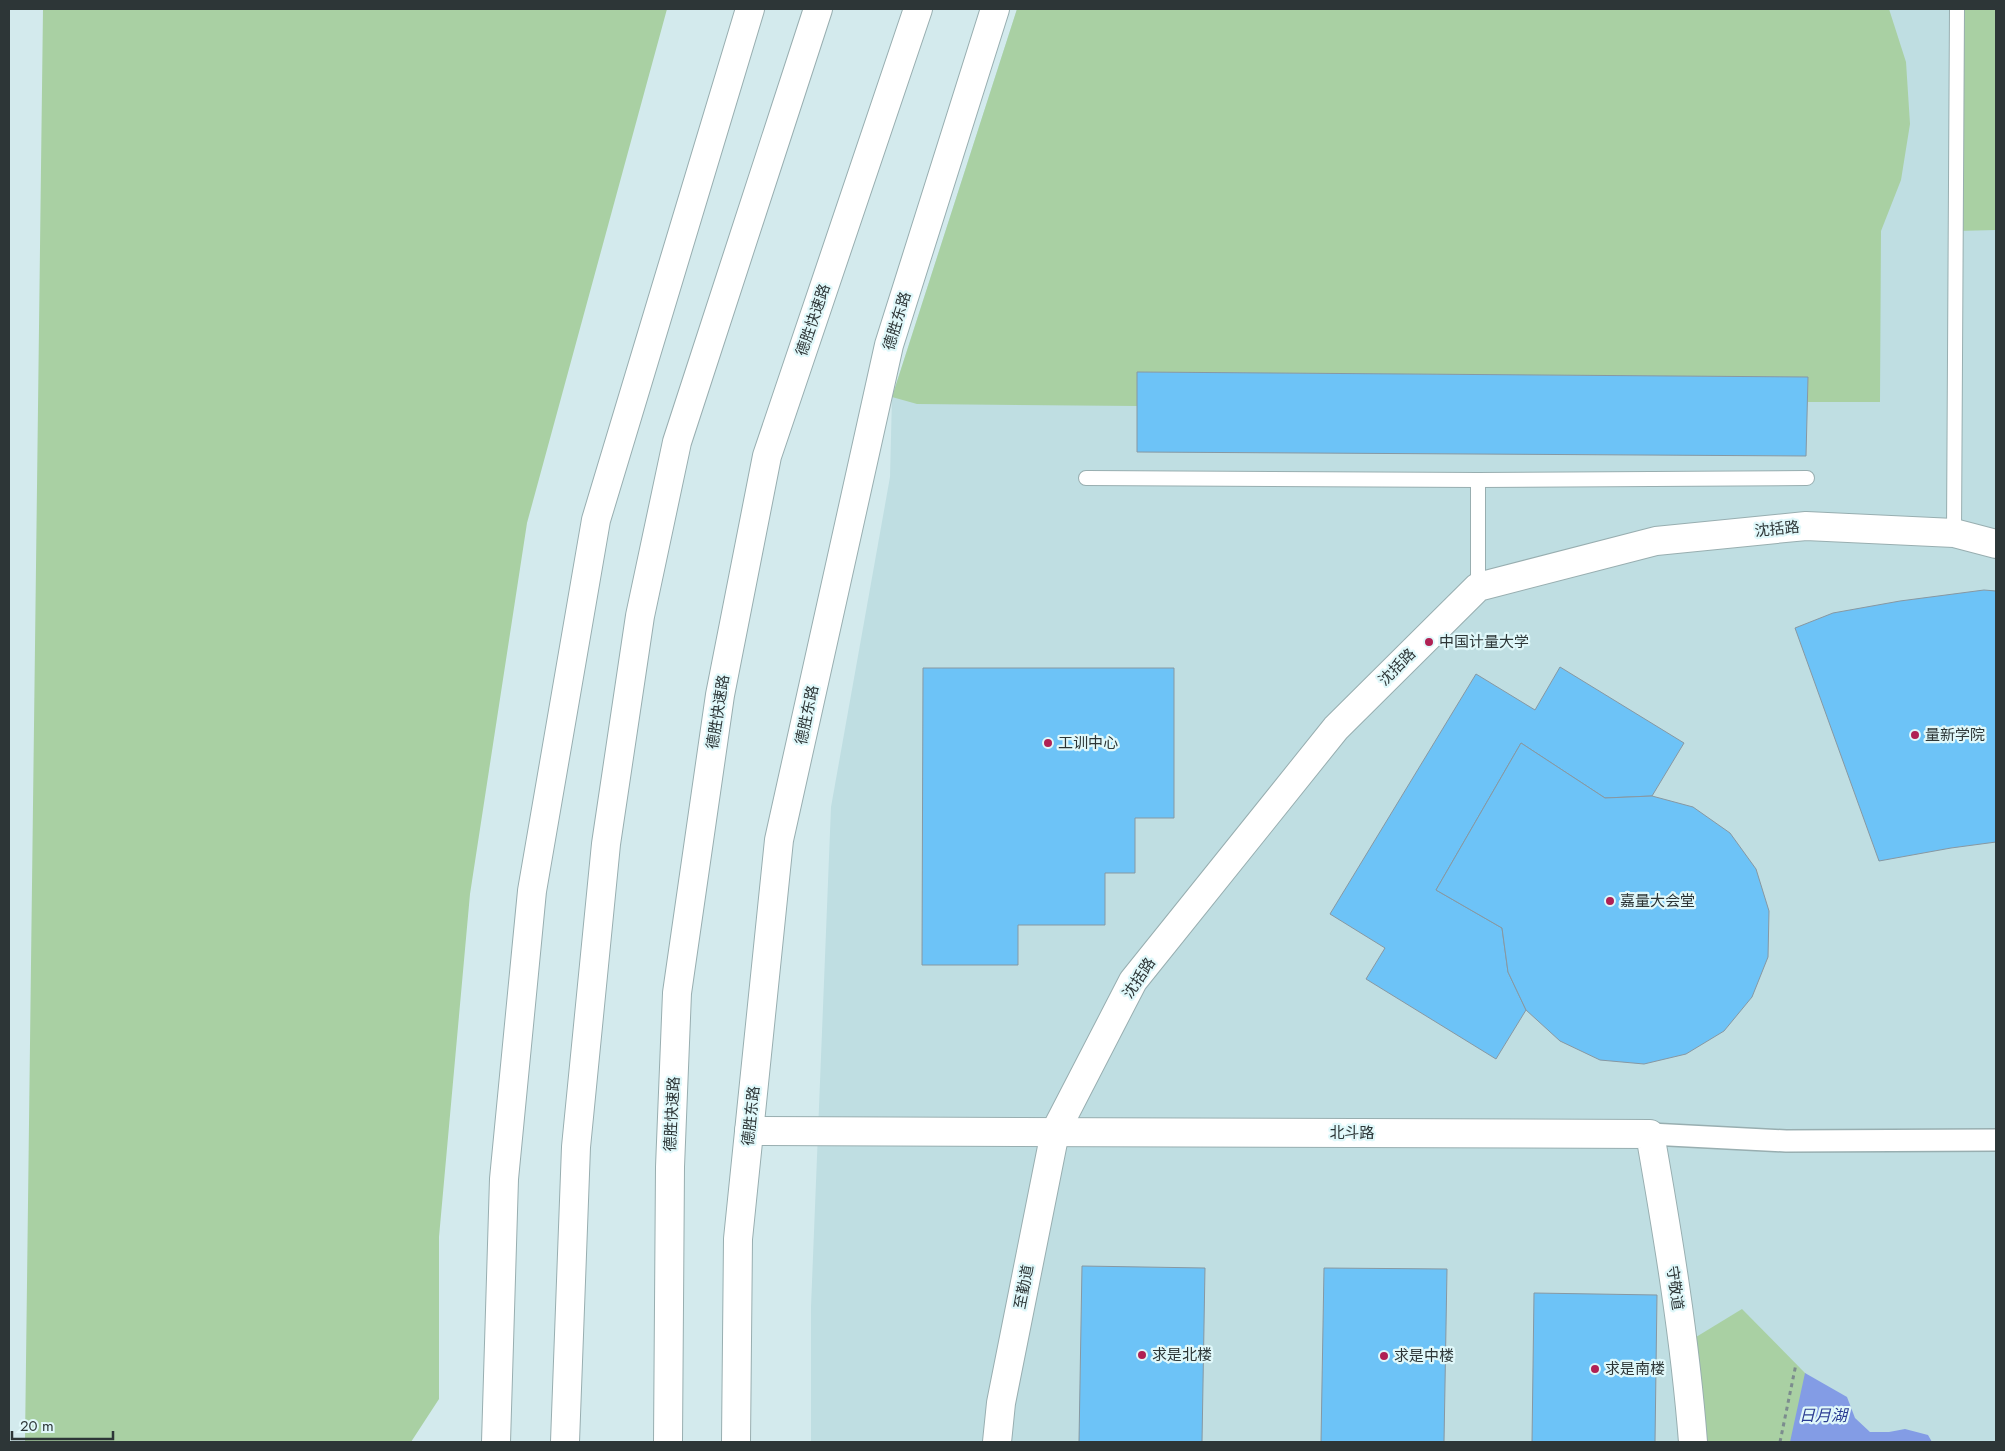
<svg xmlns="http://www.w3.org/2000/svg" width="2005" height="1451" font-family="Jost,'Noto Sans SC',sans-serif">
<style>
.built{fill:#bfdee2}
.green{fill:#a9d0a3}
.water{fill:#839ce5}
.building{fill:#6dc3f7;stroke:#8798a2}
.lines{fill:none;stroke-linecap:round;stroke-linejoin:round}
.service-casing{stroke:#98aeb0;stroke-width:16}
.pedestrian-casing{stroke:#98aeb0;stroke-width:24}
.minor-casing{stroke:#98aeb0;stroke-width:30}
.primary-casing{stroke:#98aeb0;stroke-width:30}
.trunk-casing{stroke:#98aeb0;stroke-width:30}
.path{stroke:#7c8c8e;stroke-width:3;stroke-dasharray:4 4;stroke-linecap:butt}
.service{stroke:#fff;stroke-width:14}
.pedestrian{stroke:#fff;stroke-width:21}
.minor{stroke:#fff;stroke-width:28}
.primary{stroke:#fff;stroke-width:28}
.trunk{stroke:#fff;stroke-width:28}
.poi-dot{fill:#b02154;stroke:#e0f8fa;stroke-width:2}
.labels{text-anchor:middle;dominant-baseline:central;stroke-width:4.5;stroke-linejoin:round;paint-order:stroke}
.street-label{font-size:15px;fill:#2d3637;stroke:#e0f8fa}
.poi-label{font-size:15px;fill:#2d3637;stroke:#e0f8fa;text-anchor:start}
.water-label{font-size:16px;font-style:italic;fill:#2a3c92;stroke:#e0f8fa}
</style>
<rect width="100%" height="100%" fill="#d3eaed"/>
<polygon class="built" points="1017,9 1996,9 1996,1442 811,1442 811,1307 831,807 890,477 892,397"/>
<g class="green">
<polygon points="43,9 667,9 527,523 470,894 439,1237 439,1399 411,1442 25,1442"/>
<polygon points="1017,9 1889,9 1906,62 1910,124 1901,180 1881,231 1880,402 1808,402 1808,377 1138,372 1137,406 917,404 892,397"/>
<polygon points="1957,9 1996,9 1996,230 1956,231"/>
<polygon points="1742,1309 1805,1373 1844,1442 1693,1442 1683,1345"/>
</g>
<polygon class="water" points="1805,1373 1847,1397 1855,1418 1870,1432 1889,1432 1905,1429 1928,1435 1932,1442 1790,1442"/>
<g class="building">
<polygon points="1137,372 1808,377 1806,456 1137,452"/>
<polygon points="1984,590 1996,591 1996,842 1951,848 1879,861 1795,628 1833,613 1900,601"/>
<polygon points="1560,667 1684,743 1652,796 1605,798 1521,743 1436,890 1502,928 1508,972 1526,1010 1496,1059 1366,979 1385,948 1330,914 1476,674 1535,710"/>
<polygon points="923,668 1174,668 1174,818 1135,818 1135,873 1105,873 1105,925 1018,925 1018,965 922,965"/>
<polygon points="1521,743 1605,798 1652,796 1693,807 1730,833 1756,869 1769,911 1768,957 1752,997 1724,1031 1686,1054 1644,1064 1600,1060 1560,1041 1526,1010 1508,972 1502,928 1436,890"/>
<polygon points="1082,1266 1205,1268 1202,1442 1079,1442"/>
<polygon points="1324,1268 1447,1269 1444,1442 1321,1442"/>
<polygon points="1534,1293 1657,1295 1655,1442 1532,1442"/>
</g>
<g class="lines">
<g class="service-casing">
<g id="service">
<polyline points="1086,478 1478,480 1807,478"/>
<polyline points="1478,480 1478,587"/>
<polyline points="1954,533 1957,9"/>
</g>
</g>
<g class="pedestrian-casing">
<polyline id="pedestrian" points="1650,1134 1786,1141 1996,1140"/>
</g>
<g class="minor-casing">
<g id="minor">
<path d="M 749,1131 L 1650,1134 C 1668,1236 1685,1339 1693,1442"/>
<polyline points="997,1442 1001,1403 1055,1132 1133,981 1336,728 1478,587 1656,541 1806,526 1954,533 1996,544"/>
</g>
</g>
<g class="primary-casing">
<g id="primary">
<polyline points="496,1442 504,1179 532,891 596,520 750,9"/>
<polyline points="736,1442 738,1239 779,840 889,345 995,9"/>
</g>
</g>
<g class="trunk-casing">
<g id="trunk">
<polyline points="565,1442 576,1147 606,844 640,616 677,442 818,9"/>
<polyline points="668,1442 670,1167 677,993 720,695 767,456 918,9"/>
</g>
</g>
<polyline class="path" points="1780,1442 1796,1364"/>
<use href="#service" class="service"/>
<use href="#pedestrian" class="pedestrian"/>
<use href="#minor" class="minor"/>
<use href="#primary" class="primary"/>
<use href="#trunk" class="trunk"/>
</g>
<g class="poi-dot">
<circle cx="1429" cy="642" r="5"/>
<circle cx="1915" cy="735" r="5"/>
<circle cx="1048" cy="743" r="5"/>
<circle cx="1610" cy="901" r="5"/>
<circle cx="1142" cy="1355" r="5"/>
<circle cx="1384" cy="1356" r="5"/>
<circle cx="1595" cy="1369" r="5"/>
</g>
<g class="labels">
<g class="street-label">
<text transform="translate(813 320) rotate(-71)">德胜快速路</text>
<text transform="translate(897 321) rotate(-73)">德胜东路</text>
<text transform="translate(1777 529) rotate(-6)">沈括路</text>
<text transform="translate(1397 667) rotate(-45)">沈括路</text>
<text transform="translate(718 712) rotate(-81)">德胜快速路</text>
<text transform="translate(807 715) rotate(-78)">德胜东路</text>
<text transform="translate(1139 978) rotate(-56)">沈括路</text>
<text transform="translate(672 1114) rotate(-87)">德胜快速路</text>
<text transform="translate(751 1116) rotate(-84)">德胜东路</text>
<text x="1352" y="1133">北斗路</text>
<text transform="translate(1024 1287) rotate(-79)">至勤道</text>
<text transform="translate(1675 1288) rotate(82)">守敬道</text>
</g>
<g class="poi-label">
<text x="1439" y="642">中国计量大学</text>
<text x="1925" y="735">量新学院</text>
<text x="1058" y="743">工训中心</text>
<text x="1620" y="901">嘉量大会堂</text>
<text x="1152" y="1355">求是北楼</text>
<text x="1394" y="1356">求是中楼</text>
<text x="1605" y="1369">求是南楼</text>
</g>
<g class="water-label">
<text x="1823" y="1415">日月湖</text>
</g>
</g>
<rect width="2005" height="1451" fill="none" stroke="#2d3637" stroke-width="20"/>
<path d="M12 1431v8h101v-8" fill="none" stroke="#2d3637" stroke-width="2.5"/>
<text x="20" y="1431" font-size="15" fill="#2d3637" stroke="#e0f8fa" stroke-width="4" paint-order="stroke">20 m</text>
</svg>
